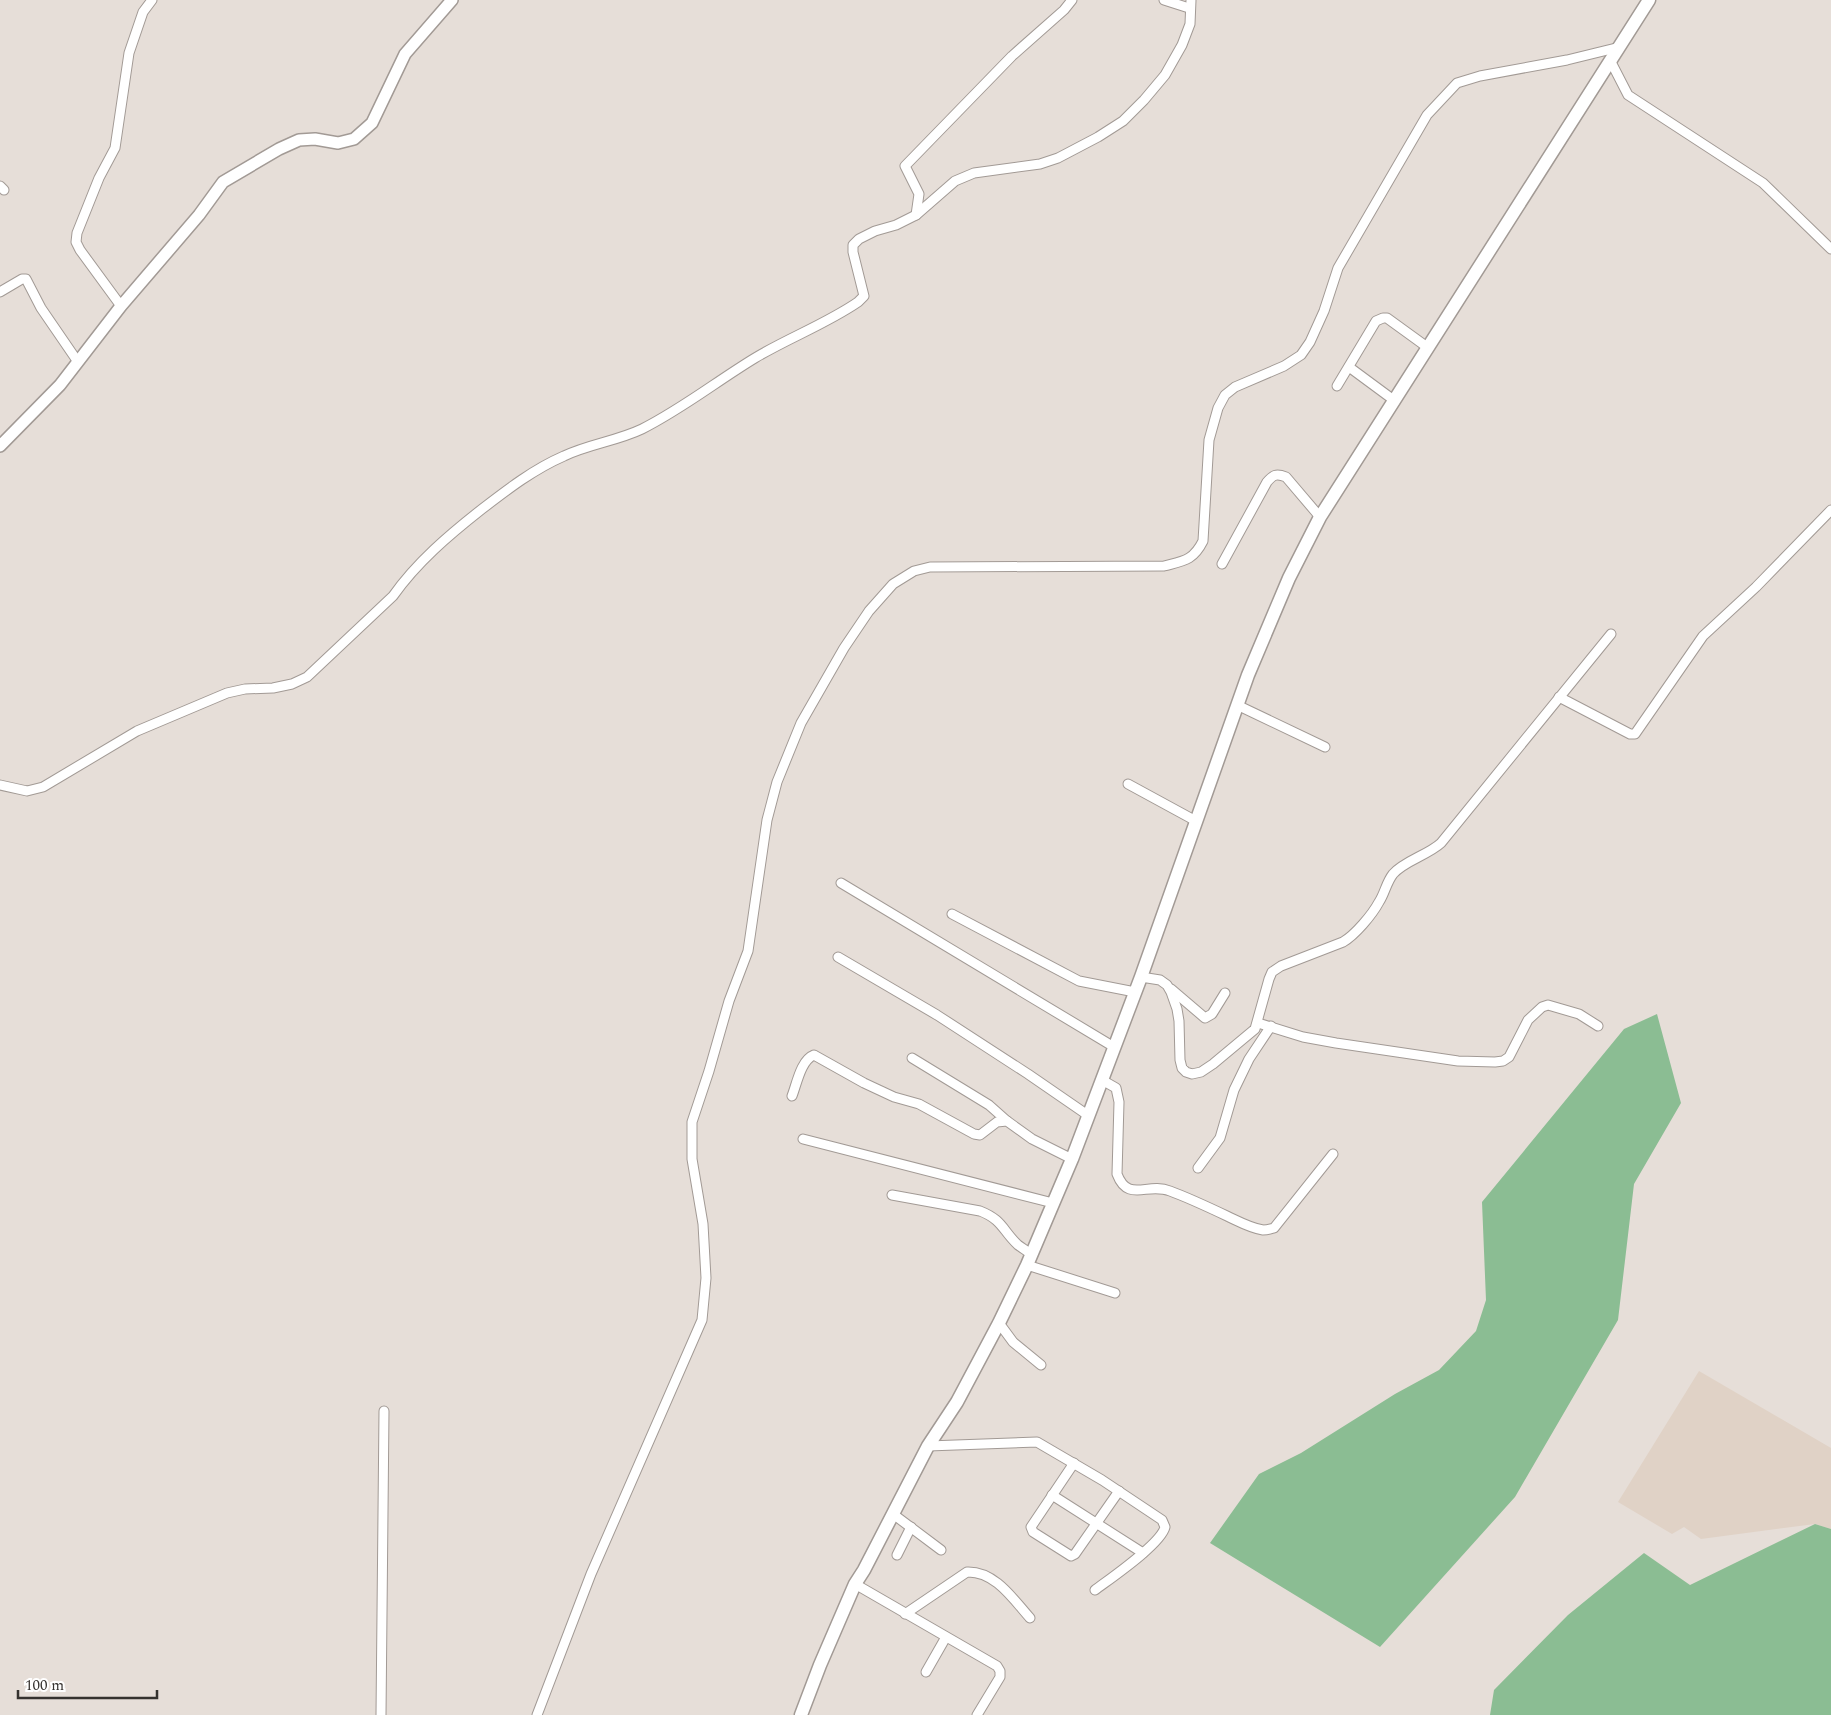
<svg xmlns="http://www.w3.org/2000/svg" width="1831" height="1715" font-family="Spectral,serif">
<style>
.built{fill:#e0d2c6}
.forest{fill:#8bbd93}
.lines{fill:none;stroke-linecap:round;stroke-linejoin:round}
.minor-casing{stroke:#a29a95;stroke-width:11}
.tertiary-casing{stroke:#a29a95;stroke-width:14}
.secondary-casing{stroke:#a29a95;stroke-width:15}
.minor{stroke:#fff;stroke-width:9}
.tertiary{stroke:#fff;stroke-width:11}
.secondary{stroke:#fff;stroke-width:12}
</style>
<rect width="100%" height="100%" fill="#e6ded8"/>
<polygon class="built" points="1699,1371 1831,1448 1831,1529 1815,1524 1701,1539 1684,1527 1672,1534 1618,1502"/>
<g class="forest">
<polygon points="1657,1014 1681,1103 1634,1184 1618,1320 1515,1497 1380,1647 1210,1543 1259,1474 1301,1453 1395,1394 1439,1370 1476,1331 1486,1300 1482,1202 1624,1029"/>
<polygon points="1815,1524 1831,1529 1831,1715 1490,1715 1494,1690 1568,1615 1644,1553 1690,1585"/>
</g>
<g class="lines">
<g class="minor-casing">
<g id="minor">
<polyline points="1164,0 1189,8"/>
<polyline points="1611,62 1628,95 1763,183 1831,249"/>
<polyline points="0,186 4,190"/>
<polyline points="916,215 919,194 905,166 1012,56 1064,10 1072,0"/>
<polyline points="0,292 22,279 26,279 41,308 78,362"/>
<polyline points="121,306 80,250 76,242 77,233 99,178 115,148 129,53 143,12 152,0"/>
<polyline points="1349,367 1395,401"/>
<polyline points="1337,386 1376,321 1383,318 1387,318 1427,347"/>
<path d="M 1222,564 L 1267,482 C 1273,475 1276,473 1286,477 L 1320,517"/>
<polyline points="1559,697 1630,734 1635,734 1703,636 1756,587 1831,510"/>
<polyline points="1237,705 1325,747"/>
<polyline points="1128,784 1196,821"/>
<path d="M 0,785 L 27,791 L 43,787 L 137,731 L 227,693 L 245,689 L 273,688 L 292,684 L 307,677 L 393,596 C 417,562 449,535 482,509 C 508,489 534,469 564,456 C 589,444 617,441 642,429 C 682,409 717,381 755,358 C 788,338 826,324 858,302 L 864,296 L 853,252 L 853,245 L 859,239 L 875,231 L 896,225 L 916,215 L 955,181 L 974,173 L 1040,164 L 1058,158 L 1098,137 L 1123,121 L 1144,100 L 1165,75 L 1182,45 L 1190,24 L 1191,0"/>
<polyline points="841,883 1114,1047"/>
<polyline points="952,914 1079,981 1135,992"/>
<polyline points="838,957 937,1015 1028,1074 1089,1116"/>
<path d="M 1141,977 L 1160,980 L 1167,985 L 1171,992 L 1177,1009 L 1179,1021 L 1180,1060 L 1182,1068 L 1186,1072 L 1192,1074 L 1201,1072 L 1213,1064 L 1255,1029 L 1269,979 L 1272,972 L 1281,966 L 1343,942 C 1355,935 1372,915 1379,902 C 1385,893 1386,883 1393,874 C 1404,861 1428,855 1441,843 L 1611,634"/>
<polyline points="1171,989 1205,1018 1212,1014 1225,993"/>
<polyline points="1258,1023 1303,1037 1336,1043 1458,1061 1495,1062 1503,1061 1509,1057 1528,1020 1542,1007 1548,1005 1579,1014 1598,1026"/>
<polyline points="912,1058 989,1105 1007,1121"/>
<path d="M 1102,1080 L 1116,1088 L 1119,1102 L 1117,1174 C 1128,1203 1147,1182 1170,1191 C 1189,1198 1208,1207 1227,1216 C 1238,1221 1250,1228 1263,1230 C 1267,1230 1270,1229 1274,1228 L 1333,1154"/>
<path d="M 792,1096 C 797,1083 801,1060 814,1055 L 864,1083 L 894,1097 L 919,1104 L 974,1134 L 980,1135 L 997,1122 L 1007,1121 L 1032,1139 L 1072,1159"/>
<polyline points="803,1139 1053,1203"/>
<polyline points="1198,1168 1220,1138 1234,1090 1249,1059 1271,1026"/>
<path d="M 892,1195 L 980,1211 C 1003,1220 1002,1230 1018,1245 C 1022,1248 1027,1251 1031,1254"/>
<polyline points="1027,1265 1115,1293"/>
<polyline points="999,1323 1013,1342 1041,1365"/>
<path d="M 928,1446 L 1037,1442 L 1102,1480 L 1162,1520 L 1165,1527 C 1161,1544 1111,1578 1095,1590"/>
<polyline points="1074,1463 1031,1527 1033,1532 1071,1556 1075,1554 1119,1491"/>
<polyline points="1052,1495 1143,1553"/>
<polyline points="893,1514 941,1550"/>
<polyline points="897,1555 911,1527"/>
<polyline points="855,1584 997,1666 1000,1671 1000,1677 977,1715"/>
<path d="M 905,1614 L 967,1572 C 995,1571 1013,1599 1030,1618"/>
<polyline points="926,1672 946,1637"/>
<polyline points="381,1715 384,1411"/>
<path d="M 537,1715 L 591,1574 L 702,1320 L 706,1278 L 703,1224 L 692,1159 L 692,1122 L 709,1071 L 729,1001 L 748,951 L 767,820 L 777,782 L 801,723 L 844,648 L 869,611 L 893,584 L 914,571 L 930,567 L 1164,566 C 1183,561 1193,561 1203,541 L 1209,440 L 1218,408 L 1225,395 L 1235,387 L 1284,366 L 1301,355 L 1310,342 L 1324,311 L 1338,268 L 1427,115 L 1457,83 L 1480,76 L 1567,60 L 1620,47"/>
</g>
</g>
<g class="tertiary-casing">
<polyline id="tertiary" points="0,446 60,385 121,306 199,215 223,182 279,149 299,140 315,139 338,143 354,139 372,123 405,54 452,0"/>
</g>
<g class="secondary-casing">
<polyline id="secondary" points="801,1715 820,1665 855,1584 864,1570 928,1446 957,1402 999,1323 1027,1265 1072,1159 1141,977 1248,675 1289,578 1320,517 1649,0"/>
</g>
<use href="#minor" class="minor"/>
<use href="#tertiary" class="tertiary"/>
<use href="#secondary" class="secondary"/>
</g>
<path d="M18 1690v8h139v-8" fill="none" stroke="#35322f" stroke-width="2.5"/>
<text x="25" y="1690" font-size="15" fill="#35322f" stroke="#ffffff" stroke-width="4" paint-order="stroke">100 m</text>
</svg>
